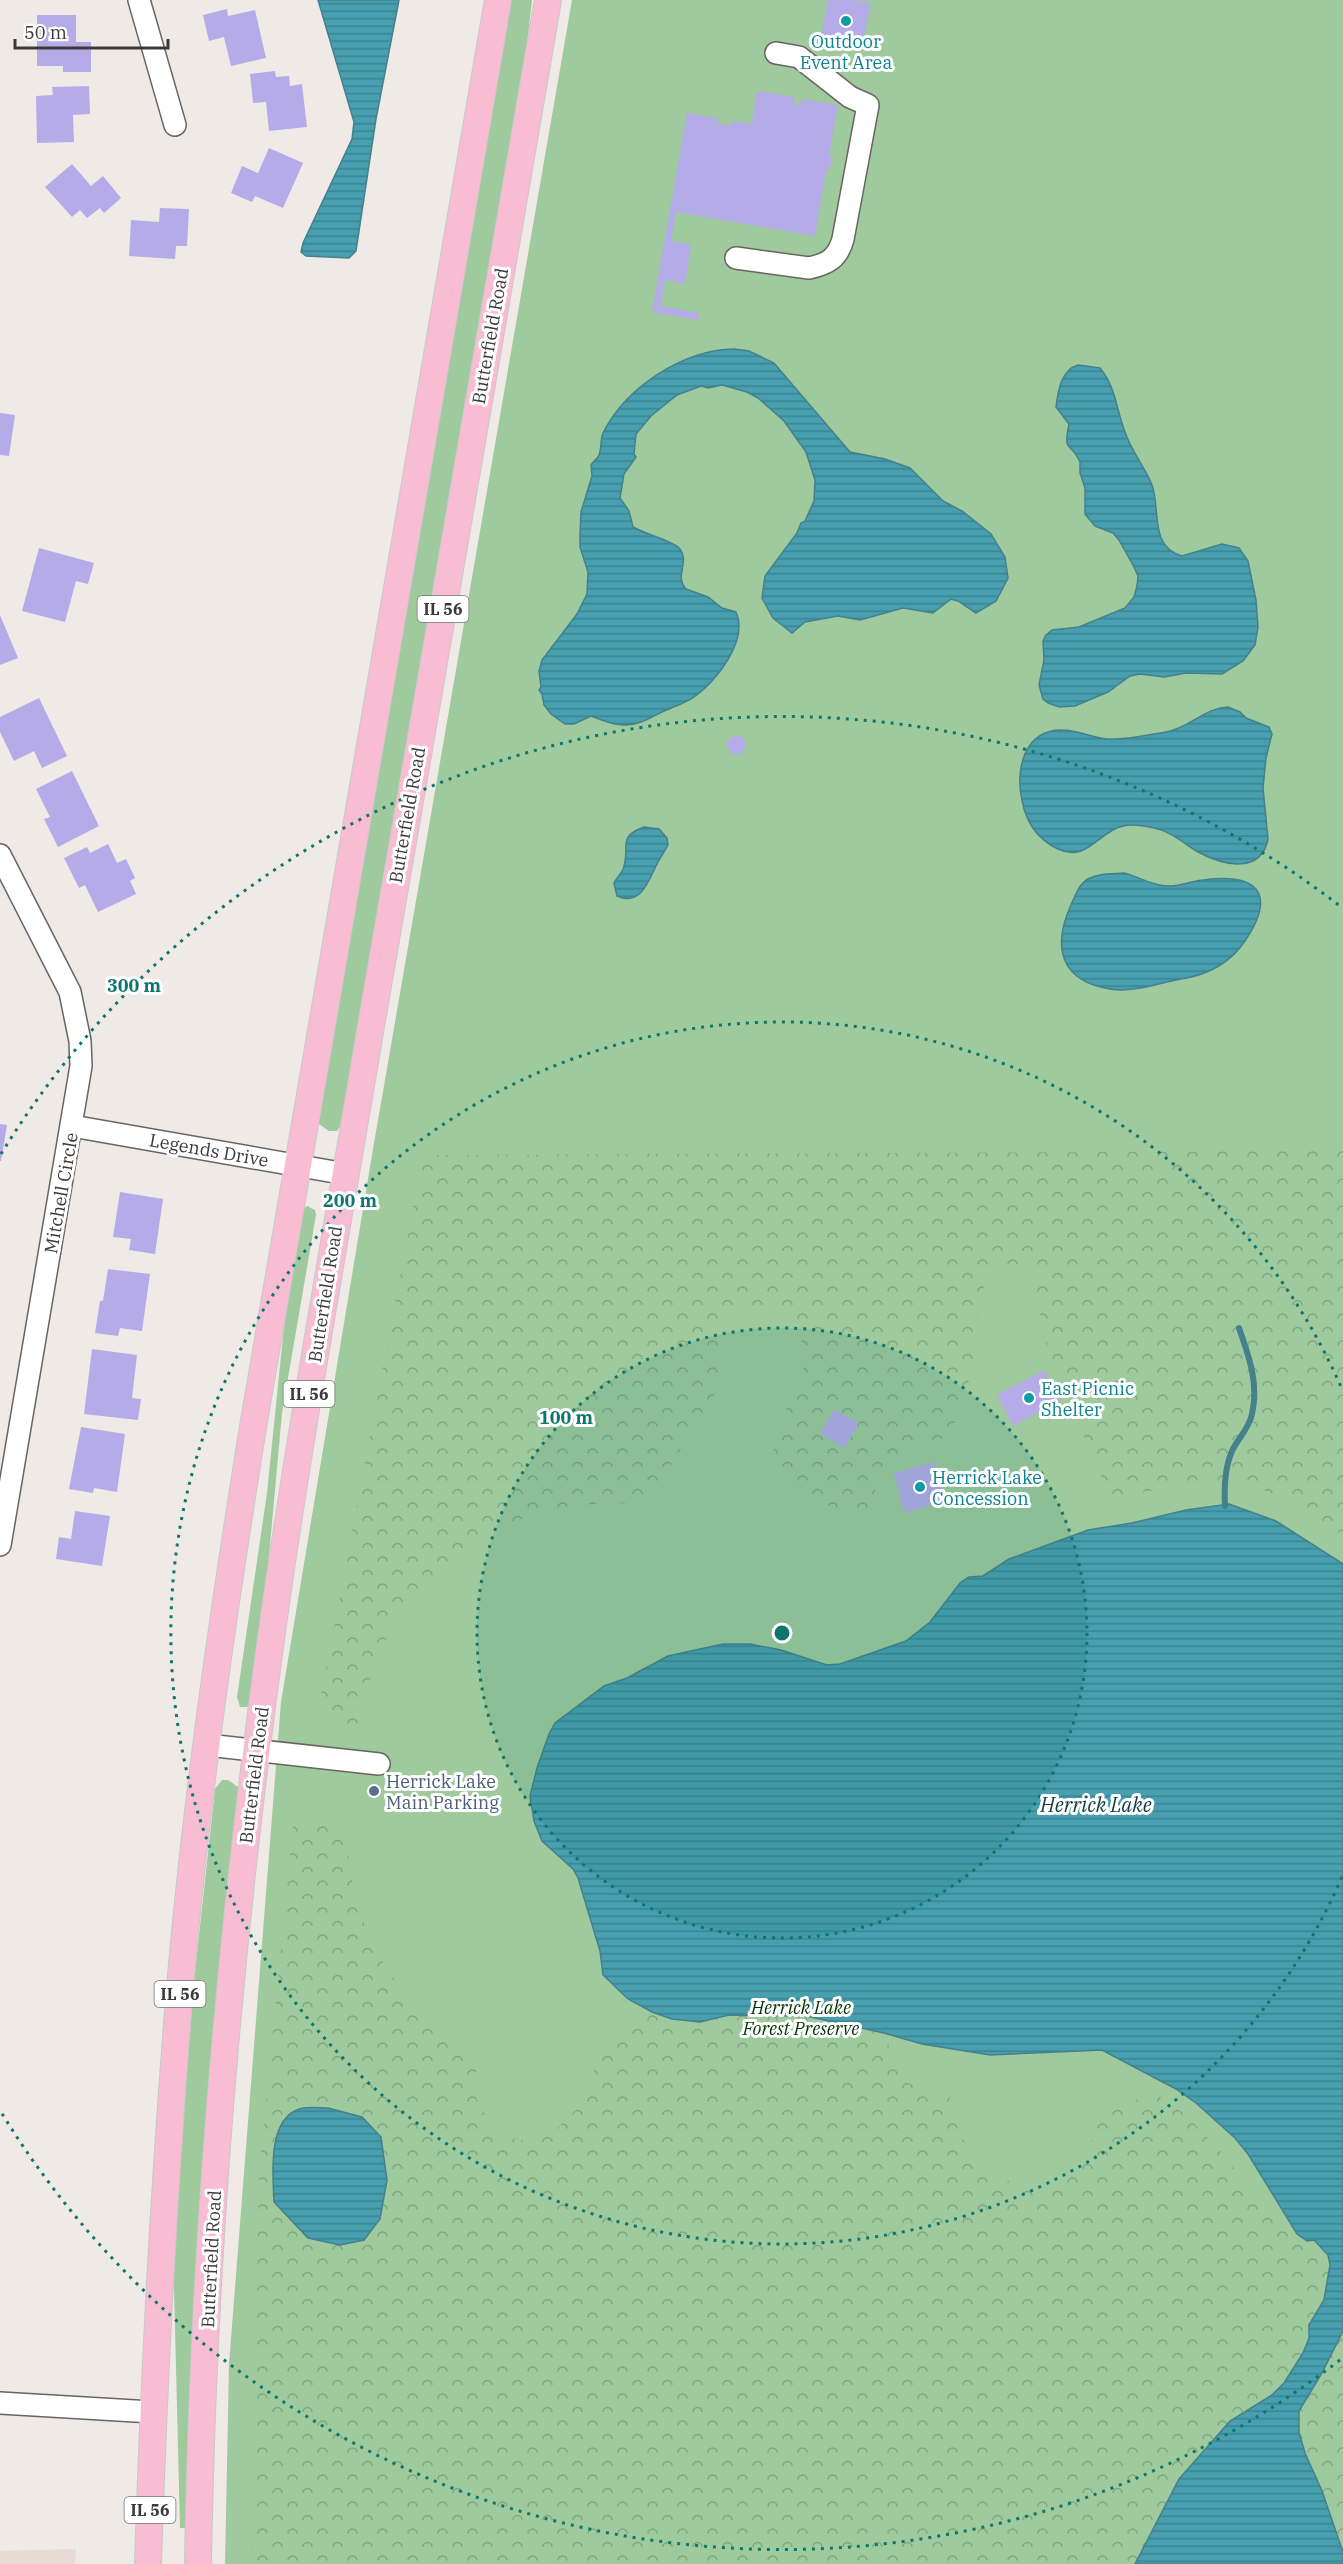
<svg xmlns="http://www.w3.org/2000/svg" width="1343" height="2564" font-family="'IBM Plex Serif',serif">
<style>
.built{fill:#e7dbd3}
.green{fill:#9eca9d}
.forest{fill:url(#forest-crowns)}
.water{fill:url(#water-rules);stroke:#44818c;stroke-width:1.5}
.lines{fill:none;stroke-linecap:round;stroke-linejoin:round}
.stream{stroke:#44818c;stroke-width:6}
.building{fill:#b6abe9}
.minor-casing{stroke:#696461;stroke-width:24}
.major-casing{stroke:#c8c8c8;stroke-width:28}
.minor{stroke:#fff;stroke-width:21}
.major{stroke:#f8bdd3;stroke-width:26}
.ring{fill:none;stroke:#0f766e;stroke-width:3;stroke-dasharray:3 6}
.culture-dot{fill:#0f9aa8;stroke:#fff;stroke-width:2}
.service-dot{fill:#5c6f8a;stroke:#fff;stroke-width:2}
.labels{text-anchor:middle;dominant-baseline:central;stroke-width:6;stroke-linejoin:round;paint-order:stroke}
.shield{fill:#fff;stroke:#767574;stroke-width:1.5}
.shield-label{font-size:16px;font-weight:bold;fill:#3c3a39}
.culture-label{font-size:18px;fill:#0d838f;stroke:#fff;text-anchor:start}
.street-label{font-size:18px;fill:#3c3a39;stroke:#fff}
.service-label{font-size:18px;fill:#4e5e75;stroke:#fff;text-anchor:start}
.park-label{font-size:18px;font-style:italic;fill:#003605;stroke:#fff}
.water-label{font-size:20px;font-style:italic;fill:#113a42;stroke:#fff}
.centre{fill:#0f766e;stroke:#fff;stroke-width:3}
.ring-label{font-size:18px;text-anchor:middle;font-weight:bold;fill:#0f766e;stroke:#fff;stroke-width:6;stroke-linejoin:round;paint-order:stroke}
</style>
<defs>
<pattern id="forest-crowns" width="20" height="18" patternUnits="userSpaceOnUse" patternTransform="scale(1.5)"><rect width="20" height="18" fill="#9eca9d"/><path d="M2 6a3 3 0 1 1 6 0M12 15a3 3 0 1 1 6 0" fill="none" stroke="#82a581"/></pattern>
<pattern id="water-rules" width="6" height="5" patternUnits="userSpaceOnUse" patternTransform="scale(1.5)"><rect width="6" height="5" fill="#479fb0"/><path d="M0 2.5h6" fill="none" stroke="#3c8390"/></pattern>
</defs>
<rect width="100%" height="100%" fill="#efeae6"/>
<polygon class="built" points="76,2549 75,2564 0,2564 0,2551"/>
<g class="green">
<polygon points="510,0 532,0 525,63 343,1122 337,1131 329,1131 319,1124 318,1118"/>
<polygon points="572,0 1343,0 1343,2564 225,2564 229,2364 281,1702 372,1155"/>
<polygon points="307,1206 315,1210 316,1215 282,1413 264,1611 251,1703 247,1707 240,1707 237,1697 267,1493 287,1297 302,1210"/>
<polygon points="222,1780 228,1780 238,1787 239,1793 188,2528 180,2528 173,2247 194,1981 215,1789"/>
</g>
<g class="forest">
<path d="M 1343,1151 L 1343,1535 L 1290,1502 L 1251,1484 L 1160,1490 L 1109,1497 L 1044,1338 L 1031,1264 L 1000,1264 L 981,1291 L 970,1378 L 950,1435 L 882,1467 L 869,1510 L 836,1510 L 790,1482 L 772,1445 L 807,1358 L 794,1316 L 718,1306 L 722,1382 L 647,1504 C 567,1500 506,1512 444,1567 C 420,1587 400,1610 387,1638 C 372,1667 365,1698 357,1729 L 318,1712 L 423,1155 Z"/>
<path d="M 318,1818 L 346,1831 C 353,1937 392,1997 479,2056 L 473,2091 L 482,2110 L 500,2135 L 524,2141 L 550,2135 L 576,2110 L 600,2058 L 629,2027 L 652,2012 L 672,2019 L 715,2019 L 728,2015 L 754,2013 L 806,2016 L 884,2033 L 902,2081 L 928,2090 L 948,2092 L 961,2136 L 984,2170 L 1029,2190 L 1064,2185 L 1086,2158 L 1101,2115 L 1128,2101 L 1159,2096 L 1187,2116 L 1229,2160 L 1252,2199 L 1292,2228 L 1297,2234 L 1314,2240 L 1328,2255 L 1330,2265 L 1324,2300 L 1309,2325 L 1309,2338 L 1303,2353 L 1284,2383 L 1272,2395 L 1230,2421 L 1179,2479 L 1135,2564 L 252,2564 L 259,2174 L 293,1826 Z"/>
<polygon points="1343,2331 1343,2552 1305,2453 1299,2432 1299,2411 1322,2373"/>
</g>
<g class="water">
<polygon points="318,0 399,0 376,119 356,251 349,258 306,256 301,252 303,243 352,139 354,122"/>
<path d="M 734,349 L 749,351 L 774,363 L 850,452 L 885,459 L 910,468 L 943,501 L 962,511 L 991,534 L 1005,557 L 1008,578 L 996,601 L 976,613 L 958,601 L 951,599 L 933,613 L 903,608 L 860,620 L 838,616 L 805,622 L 792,633 L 773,618 L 762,598 L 765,576 L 797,533 L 801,523 L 805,521 L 814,501 L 815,480 L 806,452 L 784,421 L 758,398 L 747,392 L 722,385 L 708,388 L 701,386 L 677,395 L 651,416 L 636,434 L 634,454 L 636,457 L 624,474 L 620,498 L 629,511 L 633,527 C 644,534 674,541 680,549 C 690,562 674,576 686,589 L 708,597 L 722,608 L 736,612 C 749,640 716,682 694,697 C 686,703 677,705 669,709 C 655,714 642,725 626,725 C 615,726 601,720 591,716 L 574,724 L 565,724 L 551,714 L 544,705 L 542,694 L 539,690 L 541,687 L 539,671 L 542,660 L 577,614 L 587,594 L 588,572 L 580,547 L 580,534 L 581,512 L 592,476 L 591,465 C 593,461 598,459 599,455 C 602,447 600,440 603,433 C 626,387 683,350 734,349 Z"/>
<path d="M 1078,365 L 1100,368 C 1116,387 1116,409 1125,432 C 1131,451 1145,467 1152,485 C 1161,510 1149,547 1182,556 L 1222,544 L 1239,548 L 1248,561 L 1256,600 L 1258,627 L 1255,645 L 1243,661 L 1222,674 L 1186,673 L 1164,677 L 1140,674 L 1130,676 L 1108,692 L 1075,706 L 1059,707 L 1048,703 L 1043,699 L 1039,685 L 1044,660 L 1043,641 L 1046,635 L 1052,630 L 1079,627 L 1125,608 L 1134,597 L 1137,586 L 1138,576 L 1134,567 L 1119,540 L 1113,533 L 1095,526 L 1085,514 L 1085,488 L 1080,473 L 1080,462 C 1070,440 1063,455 1069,424 L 1056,407 C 1058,391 1061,370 1078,365 Z"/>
<path d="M 1228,707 L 1240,712 L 1246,718 L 1269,727 L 1272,734 L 1266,758 L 1263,788 L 1268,839 C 1261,875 1222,865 1198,852 C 1184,844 1174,833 1158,829 C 1147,826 1134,823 1123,826 C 1099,831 1087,863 1058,849 C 1037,839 1026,823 1022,800 C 1015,770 1024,729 1063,730 C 1078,730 1092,738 1107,739 C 1126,740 1147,735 1166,732 C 1190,728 1204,708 1228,707 Z"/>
<path d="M 644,827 L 659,829 L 667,838 L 668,845 C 665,851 661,856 658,862 C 649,879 642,907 617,896 L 614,883 C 617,877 623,872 624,866 C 630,845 617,837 644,827 Z"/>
<path d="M 1124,873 C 1137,876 1153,886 1167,886 C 1179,887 1191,881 1203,880 C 1256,873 1278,892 1245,941 C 1230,963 1208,975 1181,979 C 1158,983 1134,993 1110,989 C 1060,981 1052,947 1071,905 C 1075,896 1079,884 1088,879 C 1098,873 1112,874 1124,873 Z"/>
<polygon points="1229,1504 1276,1521 1343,1564 1343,2331 1322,2373 1299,2411 1299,2432 1305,2453 1322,2491 1343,2552 1343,2564 1135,2564 1179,2479 1230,2421 1272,2395 1284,2383 1303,2353 1309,2338 1309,2325 1324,2300 1330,2265 1328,2255 1314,2240 1307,2241 1297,2234 1248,2154 1235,2138 1196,2103 1176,2089 1102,2050 990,2055 922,2044 884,2033 806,2016 729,2015 700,2022 672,2019 652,2012 628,1999 603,1975 600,1951 578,1878 573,1869 542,1841 534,1821 530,1796 537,1768 549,1734 555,1723 604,1686 627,1678 668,1656 723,1644 750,1644 781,1650 827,1665 840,1664 906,1641 930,1622 960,1583 969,1577 983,1576 1009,1559 1088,1530 1132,1523 1186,1510"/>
<path d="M 328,2108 L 362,2117 L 381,2137 L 387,2180 L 380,2219 L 364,2240 L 340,2245 L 308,2238 L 274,2202 C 273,2175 267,2120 299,2109 C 307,2106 320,2108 328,2108 Z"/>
</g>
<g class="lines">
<path class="stream" d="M 1225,1506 C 1224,1488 1225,1467 1232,1451 C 1238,1438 1249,1429 1252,1414 C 1259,1383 1249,1357 1239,1328"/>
</g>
<g class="building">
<polygon points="828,0 853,0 871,3 862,45 821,38"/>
<polygon points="227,9 228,16 255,10 266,58 231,66 224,37 209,41 203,15"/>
<polygon points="37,15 76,15 76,42 91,42 91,72 63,72 63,66 37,66"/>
<polygon points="275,71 276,77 289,76 290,86 302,84 307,127 269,131 266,102 253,103 250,74"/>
<polygon points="89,86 90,114 73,115 74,142 37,143 36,96 53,95 52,87"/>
<polygon points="757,91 794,97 793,103 801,105 802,99 838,105 829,156 832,156 830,170 826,170 815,236 676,212 671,241 691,245 685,284 665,280 660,306 699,313 698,320 652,312 687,113 718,118 717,123 730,126 732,121 752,124"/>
<polygon points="269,148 303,163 283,208 255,196 252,202 231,193 242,166 258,173"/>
<polygon points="72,164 91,186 103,176 121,198 104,213 100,208 87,218 80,210 72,217 45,187"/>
<polygon points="160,208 189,209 187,246 176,246 175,259 129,256 131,220 159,222"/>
<polygon points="0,413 15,415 9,456 0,455"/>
<polygon points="39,548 94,563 88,584 76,581 65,622 22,611"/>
<polygon points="0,615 18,658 0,665"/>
<polygon points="39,698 67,756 42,768 34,751 14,761 0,732 0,717"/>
<polygon points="733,736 743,737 746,747 739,755 730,753 726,744"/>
<polygon points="72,771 99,826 58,847 44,819 50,817 36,789"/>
<polygon points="108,844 117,863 126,859 135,878 130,881 136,894 98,912 85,885 79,888 64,858 87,847 90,853"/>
<polygon points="0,1124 7,1125 1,1161 0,1161"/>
<polygon points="120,1192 163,1199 155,1254 129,1250 131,1239 113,1237"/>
<polygon points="108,1269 150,1274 142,1331 120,1328 118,1336 95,1333 100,1301 103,1301"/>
<polygon points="92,1349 137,1355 132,1398 141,1399 138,1420 84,1414"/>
<polygon points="1044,1370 1060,1400 1013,1426 997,1395"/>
<polygon points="834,1409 859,1423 844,1448 820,1433"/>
<polygon points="81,1427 125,1434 117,1492 94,1488 93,1493 69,1489"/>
<polygon points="935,1462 946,1501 904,1513 894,1473"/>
<polygon points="75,1511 110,1516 102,1566 56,1559 59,1537 71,1539"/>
</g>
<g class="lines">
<g class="minor-casing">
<g id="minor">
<polyline points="139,0 175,125"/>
<path d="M 736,258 L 809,268 C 828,264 838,258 843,239 L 868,105 L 850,97 L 799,57 L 776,53"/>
<polyline points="0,855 70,992 80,1041 81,1066 0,1545"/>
<polyline points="72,1126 346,1174"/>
<polyline points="207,1745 379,1764"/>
<polyline points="0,2403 152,2412"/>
</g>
</g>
<g class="major-casing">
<g id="major">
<path d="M 148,2564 C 154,2375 164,2187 179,1999 C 195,1806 223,1613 254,1421 L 498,0"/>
<path d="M 198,2564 C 203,2248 230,1931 274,1617 C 302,1420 338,1223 371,1026 C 430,684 490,342 548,0"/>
</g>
</g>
<use href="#minor" class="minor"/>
<use href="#major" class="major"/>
</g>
<circle cx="782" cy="1633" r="305" fill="#0f766e" fill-opacity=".12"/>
<g class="ring">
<circle cx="782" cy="1633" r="305"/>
<path d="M1342 1877A611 611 0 1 1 1342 1389"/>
<path d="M1340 2360A916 916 0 0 1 1 2112M1 1154A916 916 0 0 1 1340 906"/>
</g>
<g class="culture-dot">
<circle cx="846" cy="21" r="6"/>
<circle cx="1029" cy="1398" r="6"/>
<circle cx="920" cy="1487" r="6"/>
</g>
<circle class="service-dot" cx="374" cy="1791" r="6"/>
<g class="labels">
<g class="shield">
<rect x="417.5" y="596" width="51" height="26" rx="4.5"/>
<rect x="283.5" y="1381" width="51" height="26" rx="4.5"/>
<rect x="154.5" y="1981" width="51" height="26" rx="4.5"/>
<rect x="124.5" y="2497" width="51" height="26" rx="4.5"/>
</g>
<g class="shield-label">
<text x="443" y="609">IL 56</text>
<text x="309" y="1394">IL 56</text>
<text x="180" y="1994">IL 56</text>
<text x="150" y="2510">IL 56</text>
</g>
<g class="culture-label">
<text x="846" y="41" text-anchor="middle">Outdoor<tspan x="846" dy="21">Event Area</tspan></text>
<text x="1041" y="1388">East Picnic<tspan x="1041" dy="21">Shelter</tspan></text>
<text x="932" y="1477">Herrick Lake<tspan x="932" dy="21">Concession</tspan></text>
</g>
<g class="street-label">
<text transform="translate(490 336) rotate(-80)">Butterfield Road</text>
<text transform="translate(407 815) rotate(-80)">Butterfield Road</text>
<text transform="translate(209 1150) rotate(10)">Legends Drive</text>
<text transform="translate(61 1193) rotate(-80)">Mitchell Circle</text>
<text transform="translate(325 1294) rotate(-81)">Butterfield Road</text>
<text transform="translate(254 1775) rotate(-83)">Butterfield Road</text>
<text transform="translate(211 2259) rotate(-87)">Butterfield Road</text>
</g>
<g class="service-label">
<text x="386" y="1781">Herrick Lake<tspan x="386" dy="21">Main Parking</tspan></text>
</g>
<g class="park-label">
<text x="801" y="2007">Herrick Lake<tspan x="801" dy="21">Forest Preserve</tspan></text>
</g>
<g class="water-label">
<text x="1096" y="1804">Herrick Lake</text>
</g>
</g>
<circle cx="782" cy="1633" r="9" class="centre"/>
<g class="ring-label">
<text x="134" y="992">300 m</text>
<text x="350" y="1207">200 m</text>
<text x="566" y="1424">100 m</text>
</g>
<path d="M15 39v9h153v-9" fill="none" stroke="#3c3a39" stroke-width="3"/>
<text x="24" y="39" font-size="18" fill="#3c3a39" stroke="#ffffff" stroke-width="4.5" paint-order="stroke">50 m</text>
</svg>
